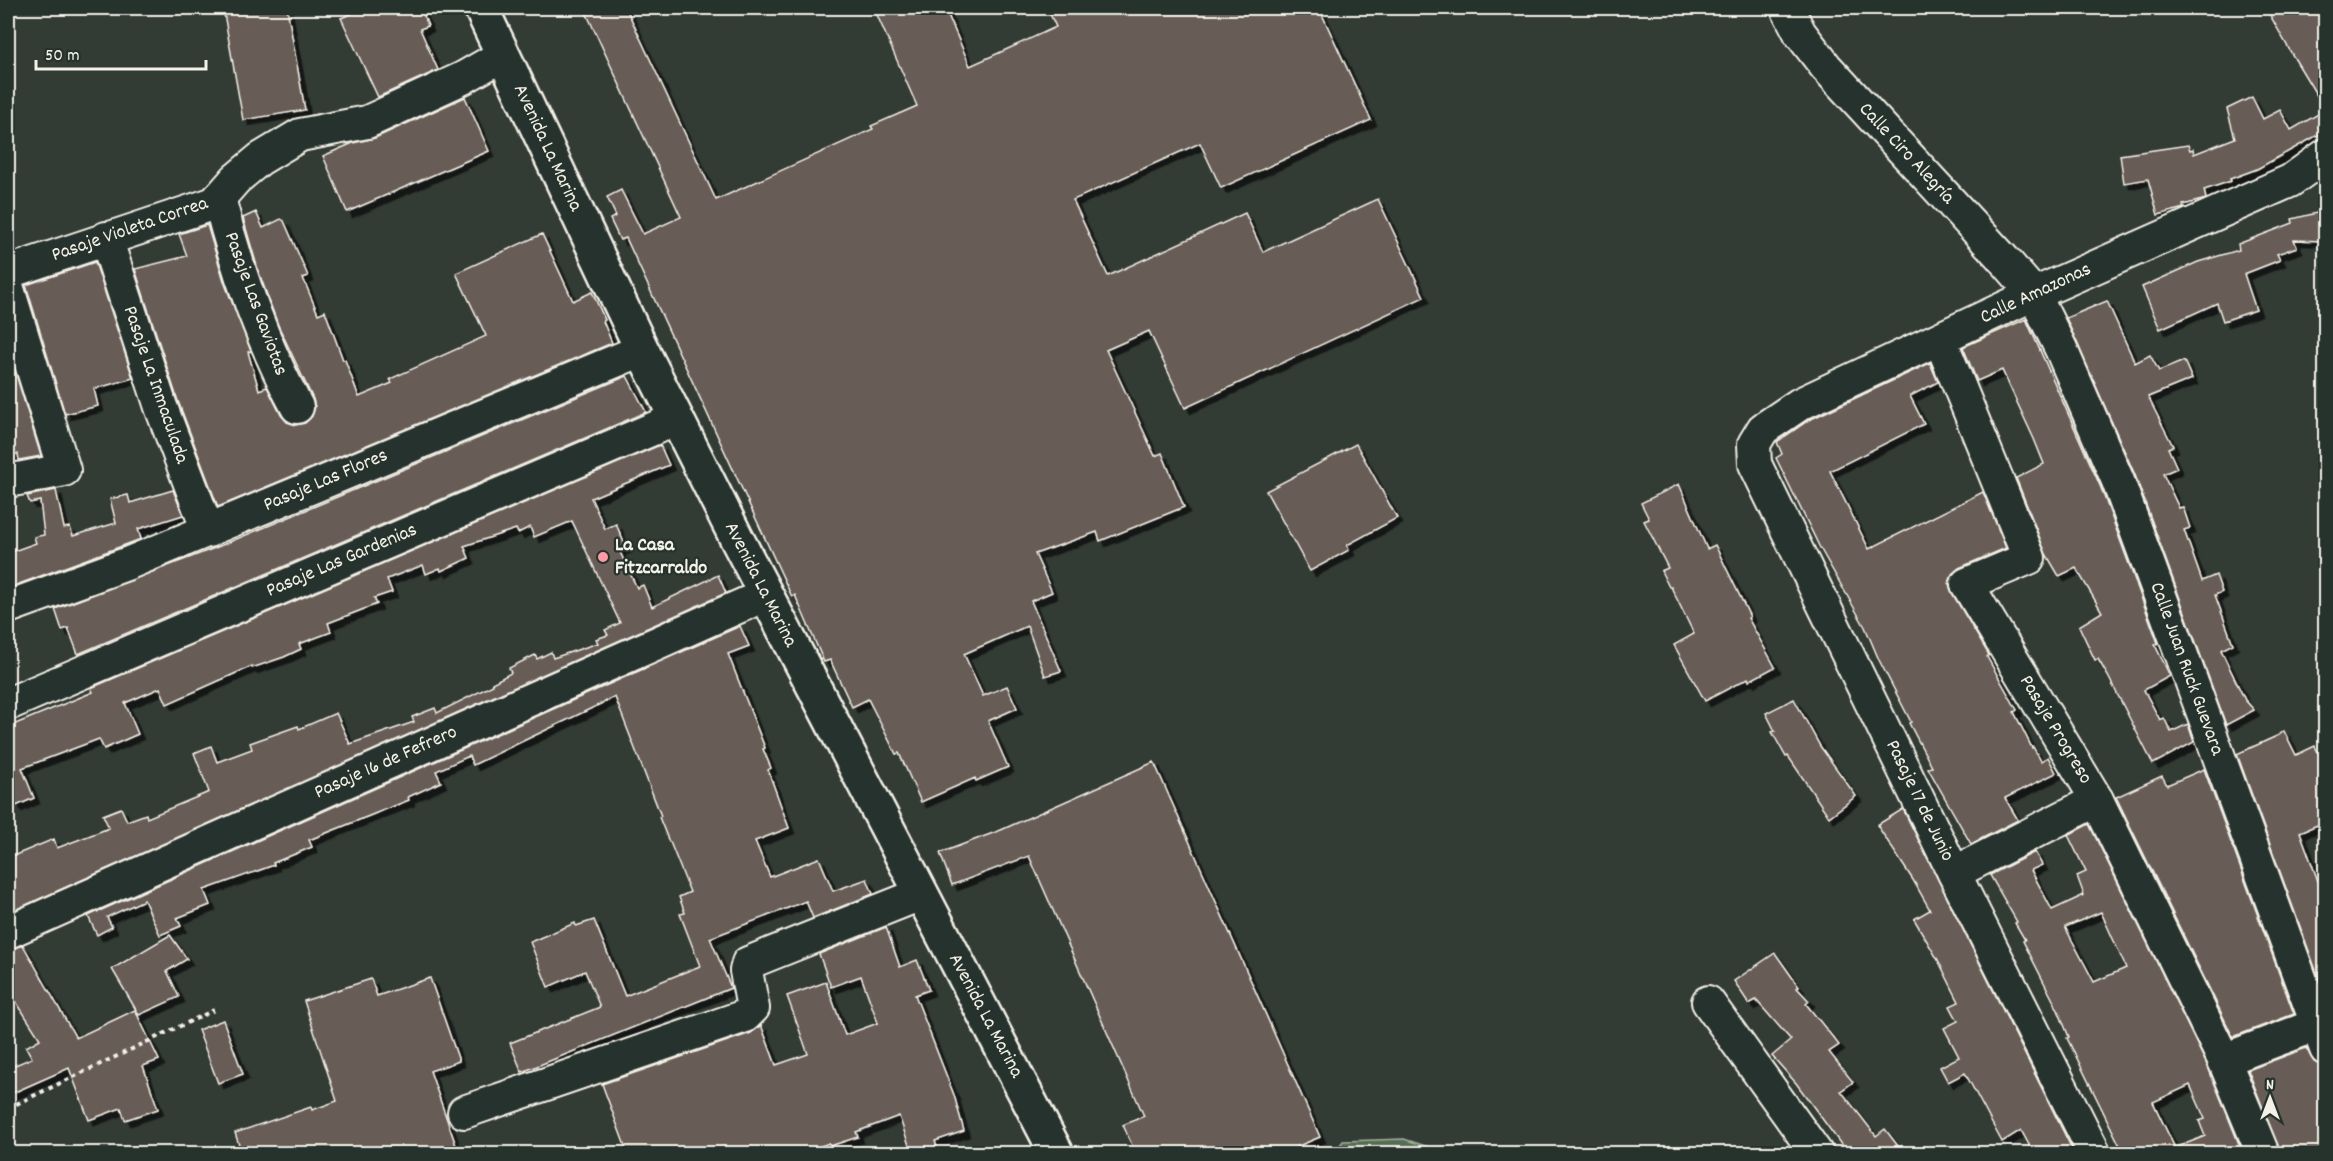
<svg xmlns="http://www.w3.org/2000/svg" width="2333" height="1161" font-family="Dekko,sans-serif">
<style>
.green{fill:#556d53;stroke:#a4af9e;stroke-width:1.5}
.building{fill:#675b56;stroke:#f4f1e8;stroke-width:1.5;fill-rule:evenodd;filter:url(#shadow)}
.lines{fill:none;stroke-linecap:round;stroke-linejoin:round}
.minor-casing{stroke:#f4f1e8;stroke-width:36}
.major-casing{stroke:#f4f1e8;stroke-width:38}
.path{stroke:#f4f1e8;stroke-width:4;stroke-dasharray:4.5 4.5;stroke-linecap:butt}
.minor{stroke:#26332d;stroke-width:32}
.major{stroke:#26332d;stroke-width:33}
.poi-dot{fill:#ff9aa2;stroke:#26332d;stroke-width:2}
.labels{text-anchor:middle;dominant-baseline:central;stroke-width:4.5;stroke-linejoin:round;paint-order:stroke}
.street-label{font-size:20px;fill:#f4f1e8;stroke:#26332d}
.poi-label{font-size:20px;font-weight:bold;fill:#f4f1e8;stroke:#26332d;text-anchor:start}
</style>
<defs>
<filter id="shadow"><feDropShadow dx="5.5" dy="5.5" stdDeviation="0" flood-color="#0009"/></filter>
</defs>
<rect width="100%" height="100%" fill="#333b35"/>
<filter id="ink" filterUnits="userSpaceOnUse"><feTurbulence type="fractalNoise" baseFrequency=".0167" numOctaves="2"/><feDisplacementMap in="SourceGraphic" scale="12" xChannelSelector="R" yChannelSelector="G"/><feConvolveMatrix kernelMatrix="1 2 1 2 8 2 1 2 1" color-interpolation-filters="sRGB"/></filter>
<g filter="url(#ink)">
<polygon class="green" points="1404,1139 1447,1153 1334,1153 1343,1141"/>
<g class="building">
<polygon points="223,8 287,8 305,110 243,120"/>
<polygon points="366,8 421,8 428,26 420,29 438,70 378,97 341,18"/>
<polygon points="584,8 626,8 716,200 873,129 871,126 917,106 874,8 945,8 970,66 1056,27 1050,14 1063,8 1319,8 1371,120 1221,188 1200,143 1073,200 1108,276 1245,213 1263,252 1378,199 1424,297 1185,408 1149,331 1106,350 1155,456 1162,453 1184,507 1100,541 1097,532 1035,554 1052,592 1031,601 1061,671 1045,676 1027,626 964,654 983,696 1007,686 1017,708 988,721 1008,767 976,781 975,778 921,802 899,753 896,754 868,699 852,707 830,660 824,662 795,595 792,597 626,238 620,240 610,219 616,216 607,197 621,190 643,234 681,217"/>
<polygon points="2266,8 2325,8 2325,109 2293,56"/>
<polygon points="465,97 489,151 347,212 323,156 353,143 375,138"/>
<polygon points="2252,97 2263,119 2280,110 2291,130 2325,110 2325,131 2257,169 2230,179 2231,181 2204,190 2206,199 2183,205 2184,208 2158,215 2148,179 2124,183 2120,155 2188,145 2190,150 2193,149 2194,154 2235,138 2227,109"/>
<polygon points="2325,211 2325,241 2294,240 2297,247 2277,254 2280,260 2244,274 2256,310 2223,321 2217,303 2160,329 2142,287 2198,262 2239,250 2238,244 2293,223 2292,219"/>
<polygon points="256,212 263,228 281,219 284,221 308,276 303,278 318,314 325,311 343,360 345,360 359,397 392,383 390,379 486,336 456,273 542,234 573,301 592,292 605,320 603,321 612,343 218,507 178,401 135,269 187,256 179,234 207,225 225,284 251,351 248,352 259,390 267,387 281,415 287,422 296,425 305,423 312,416 315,407 313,399 278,325 259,273 243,218"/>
<polygon points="95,262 133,378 94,389 98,406 65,414 26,285"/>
<polygon points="2107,301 2135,363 2150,355 2159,371 2184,361 2192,379 2148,397 2173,446 2168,448 2177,468 2163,474 2179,508 2183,507 2190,528 2184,530 2202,581 2216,575 2222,592 2215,595 2233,644 2221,650 2245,700 2254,710 2226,725 2135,475 2066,318"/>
<polygon points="2026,319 2101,488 2158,643 2155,645 2170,676 2144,690 2160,720 2164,718 2171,732 2188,724 2194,742 2153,764 2108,676 2098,659 2095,660 2079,626 2102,612 2076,568 2059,576 2046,554 2016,478 2044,464 2034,439 2002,370 1977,381 1963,347"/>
<polygon points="8,348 41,456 19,460 18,454 8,454"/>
<polygon points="1930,363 1938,382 1910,396 1924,424 1830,471 1869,549 1983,492 2006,548 1959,568 1952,574 1949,584 1952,593 1989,655 1987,657 2017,710 2014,712 2032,748 2033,747 2041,761 2048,757 2056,773 2005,798 2018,820 1971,844 1928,768 1932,767 1909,723 1911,722 1879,660 1865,627 1820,548 1776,458 1782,454 1777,442 1809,420"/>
<polygon points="627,376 646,412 78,654 68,628 62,630 55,609 215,548"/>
<polygon points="1356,444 1397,518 1347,545 1349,550 1310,571 1266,491"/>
<polygon points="660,445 669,465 591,498 605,529 616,524 626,547 619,550 637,588 643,585 652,607 718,575 726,593 8,913 8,858 54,839 57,848 109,828 103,815 121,808 127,821 146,814 147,818 209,792 194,753 211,746 217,762 252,749 250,743 298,726 299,729 336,713 350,744 414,722 412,717 435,708 437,713 493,685 492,683 511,673 509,668 535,655 537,659 551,652 553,658 598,643 596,639 608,635 605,630 620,623 572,521 534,537 530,527 518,533 516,529 464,546 469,558 441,571 440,568 426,574 423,565 387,579 392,592 374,598 377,604 328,623 331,632 299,644 301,649 284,657 252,668 252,666 167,704 160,688 125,703 138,734 104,749 99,739 22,768 34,798 16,806 8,785 8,727 93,692 91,688"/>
<polygon points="1679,484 1707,549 1715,545 1750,617 1748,618 1775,667 1749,681 1748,678 1705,701 1674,645 1694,634 1671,587 1669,587 1661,571 1668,568 1644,521 1649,519 1641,503"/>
<polygon points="56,490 64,528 70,527 73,536 116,523 110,499 128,495 130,503 173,490 183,515 138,529 141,539 8,588 8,553 36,543 34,537 44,535 40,501 30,503 27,496"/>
<polygon points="740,626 749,646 728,654 765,748 763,749 771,768 768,770 789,828 755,841 770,877 819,858 833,891 867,879 873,894 813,918 806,901 710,938 731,988 522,1072 510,1043 600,1007 585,971 548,987 530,942 575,923 576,926 594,920 625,996 700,966 680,914 685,913 679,897 690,892 670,842 669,842 659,817 661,816 615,697 473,765 469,756 436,771 441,782 408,797 409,800 309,840 312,847 273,863 274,865 204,890 210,905 177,918 181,926 160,935 144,900 107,917 112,927 97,935 88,916"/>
<polygon points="1794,699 1820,746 1856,796 1829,817 1788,756 1786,757 1772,732 1775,731 1766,713"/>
<polygon points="2284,731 2296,755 2315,746 2325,767 2325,822 2300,832 2325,900 2325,995 2237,754 2279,735"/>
<polygon points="1154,762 1320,1137 1296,1147 1299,1154 1136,1154 1123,1125 1144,1116 1029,856 952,885 940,853 1001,830"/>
<polygon points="2204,769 2294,1014 2233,1037 2116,797 2162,776 2167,785"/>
<polygon points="1903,809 2074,1153 2073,1154 2034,1154 2021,1130 2002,1142 1965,1073 1948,1082 1940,1067 1959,1057 1944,1028 1958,1021 1950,1006 1959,1002 1938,960 1914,919 1930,910 1913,880 1877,825"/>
<path d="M 2089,824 L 2208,1067 L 2243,1154 L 2124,1154 L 2067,1038 L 2069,1037 L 2058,1010 L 2023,941 L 2025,940 L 2015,923 L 2017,922 L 1990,875 L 2035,852 L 2042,865 L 2031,870 L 2052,910 L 2084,895 L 2077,876 L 2086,872 L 2068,835 ZM 2101,912 L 2126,968 L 2094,982 L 2065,927 ZM 2190,1085 L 2205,1119 L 2199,1121 L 2205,1136 L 2175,1148 L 2153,1102 Z"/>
<polygon points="886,927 900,967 917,960 929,990 915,995 954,1095 964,1131 935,1141 939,1154 912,1154 899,1116 856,1132 858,1137 830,1146 829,1143 799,1154 628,1154 602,1084 751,1033 761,1025 776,1065 808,1054 787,996 826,982 845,1035 878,1023 861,976 831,987 819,954"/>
<polygon points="170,935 187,959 167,971 179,997 139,1015 112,969"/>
<polygon points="23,945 76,1038 135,1010 159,1060 143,1066 158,1109 125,1120 121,1108 89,1120 69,1068 8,1095 8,1068 32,1058 26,1047 40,1039 8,989 8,950"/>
<polygon points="1775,953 1799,987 1797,988 1809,1001 1806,1004 1839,1045 1829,1052 1853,1082 1841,1091 1876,1136 1885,1129 1904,1154 1848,1154 1796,1083 1772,1056 1791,1040 1756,1000 1749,1004 1734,981"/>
<polygon points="430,978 459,1061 430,1071 459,1154 242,1154 235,1133 311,1107 312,1110 337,1101 304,1001 371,979 377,996"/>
<polygon points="223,1020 243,1074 218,1083 198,1030"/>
<polygon points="2306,1048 2314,1062 2325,1067 2325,1154 2281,1154 2248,1070"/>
</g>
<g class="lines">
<g class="minor-casing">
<g id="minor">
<polyline points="1787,8 1800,33 1826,67 2008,264 2034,294 2061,349 2118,481 2326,1049"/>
<path d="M 219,198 C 237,270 262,342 297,407"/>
<polyline points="106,238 161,407 208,531"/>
<polyline points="8,272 215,203 236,179 260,159 300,135 367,122 463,78 503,55"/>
<polyline points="8,289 64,470 8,481"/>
<polyline points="1940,339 2029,558 1967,584 2097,800 2224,1060 2263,1154"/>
<polyline points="8,607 129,563 642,350"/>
<polyline points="8,704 676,419"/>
<polyline points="1954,873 2097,800"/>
<polyline points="8,932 765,595"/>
<polyline points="1708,1002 1817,1154"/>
<polyline points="2224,1060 2316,1025"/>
<polyline points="464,1112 745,1016 753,1008 746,971 748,963 921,894"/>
<polyline points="2095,1154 1954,873 1755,464 1754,444 1763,429 1800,404 2034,294 2290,181 2326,155"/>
</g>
</g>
<g class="major-casing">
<polyline id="major" points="481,8 642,350 739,543 1057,1154"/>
</g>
<polyline class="path" points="8,1108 214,1010"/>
<use href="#minor" class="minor"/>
<use href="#major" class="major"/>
</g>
</g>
<circle class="poi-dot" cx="603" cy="557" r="6"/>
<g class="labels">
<g class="street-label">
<text transform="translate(547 148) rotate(65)">Avenida La Marina</text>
<text transform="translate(1906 154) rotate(47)">Calle Ciro Alegría</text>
<text transform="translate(130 230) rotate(-19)">Pasaje Violeta Correa</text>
<text transform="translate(2036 294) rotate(-25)">Calle Amazonas</text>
<text transform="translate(255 304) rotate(70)">Pasaje Las Gaviotas</text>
<text transform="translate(155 385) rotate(71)">Pasaje La Inmaculada</text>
<text transform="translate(326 481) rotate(-23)">Pasaje Las Flores</text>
<text transform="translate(342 561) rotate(-23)">Pasaje Las Gardenias</text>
<text transform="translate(760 585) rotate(63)">Avenida La Marina</text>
<text transform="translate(2186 669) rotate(70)">Calle Juan Ruck Guevara</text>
<text transform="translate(2055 730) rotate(59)">Pasaje Progreso</text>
<text transform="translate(386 763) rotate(-24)">Pasaje 16 de Fefrero</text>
<text transform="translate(1919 801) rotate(64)">Pasaje 17 de Junio</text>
<text transform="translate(985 1016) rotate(62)">Avenida La Marina</text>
</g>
<g class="poi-label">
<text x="615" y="546">La Casa<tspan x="615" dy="23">Fitzcarraldo</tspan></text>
</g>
</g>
<rect width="2333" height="1161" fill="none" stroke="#26332d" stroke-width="30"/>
<rect x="15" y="15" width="2303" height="1131" fill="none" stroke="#f4f1e8" stroke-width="2" filter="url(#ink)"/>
<g transform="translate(2270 1098)" stroke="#26332d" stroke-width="4.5" paint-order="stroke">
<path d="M0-4.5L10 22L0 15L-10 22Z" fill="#f4f1e8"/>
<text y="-9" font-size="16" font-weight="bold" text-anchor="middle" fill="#f4f1e8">N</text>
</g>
<path d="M36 60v9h170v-9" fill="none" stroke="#f4f1e8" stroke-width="3"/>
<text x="45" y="60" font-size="18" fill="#f4f1e8" stroke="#26332d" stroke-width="4.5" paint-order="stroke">50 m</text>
</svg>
